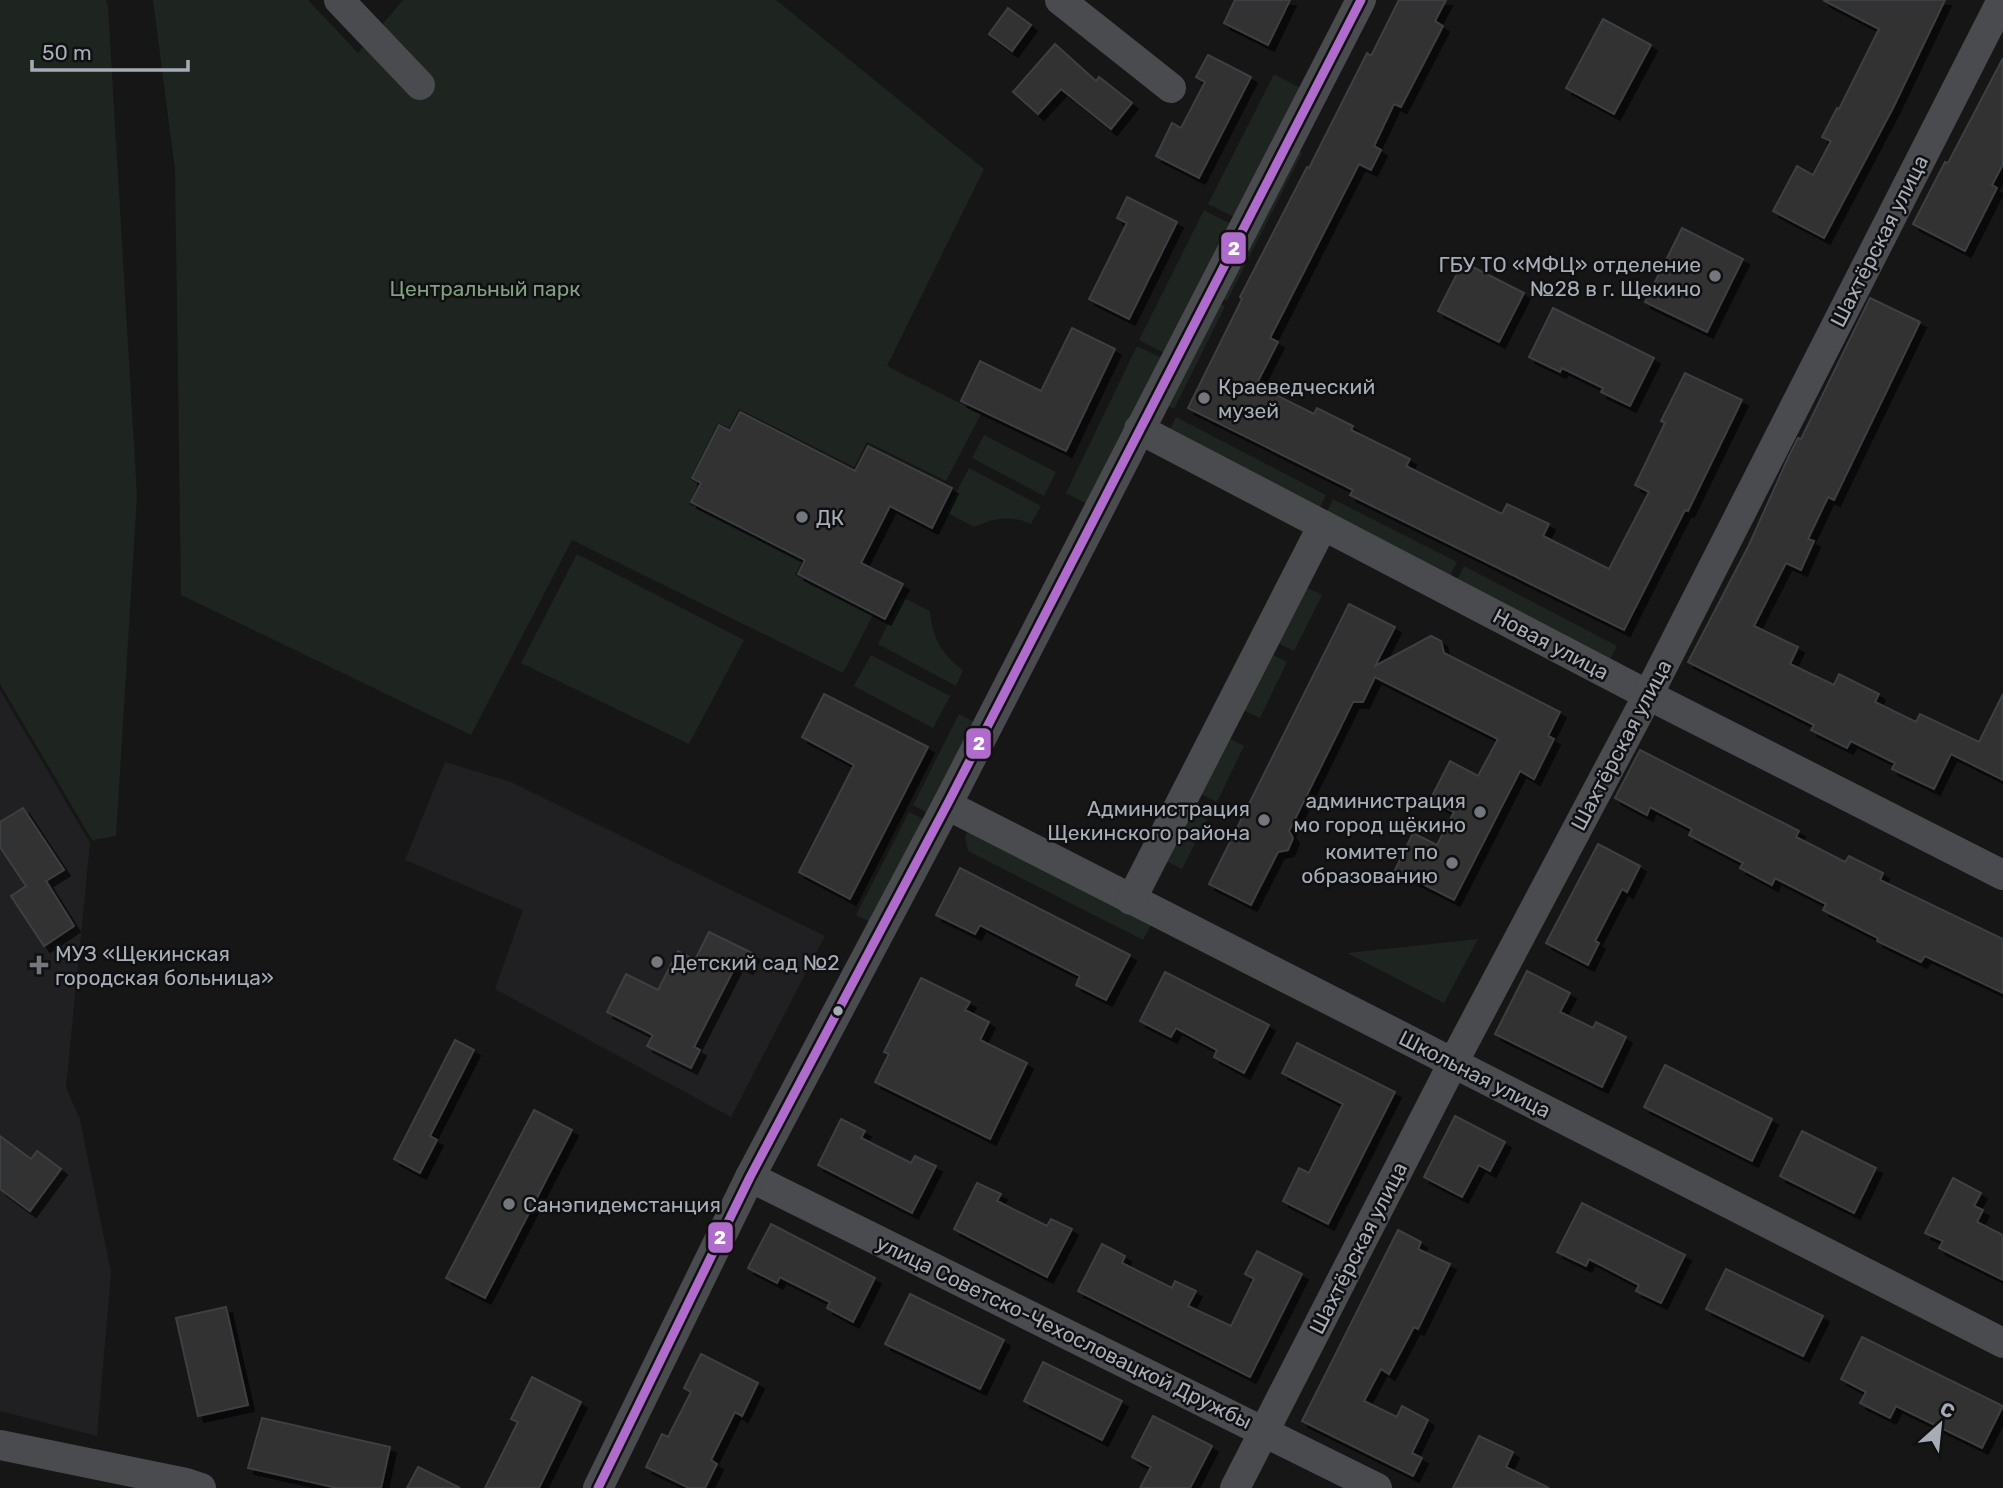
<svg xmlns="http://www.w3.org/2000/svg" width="2003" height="1488" font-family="Rubik,sans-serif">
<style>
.built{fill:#202022}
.green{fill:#1e241f}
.building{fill:#303032;stroke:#3e3f42;stroke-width:2;filter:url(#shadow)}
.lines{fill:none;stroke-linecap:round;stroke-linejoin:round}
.minor{stroke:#4a4b4e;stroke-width:30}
.bus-1-casing{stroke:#101012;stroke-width:14}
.bus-1{stroke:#b06ccc;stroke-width:9}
.poi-dot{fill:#74787e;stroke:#101012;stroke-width:2.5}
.bus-dot{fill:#a7adb6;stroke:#101012;stroke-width:2.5}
.labels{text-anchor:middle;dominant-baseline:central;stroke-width:5;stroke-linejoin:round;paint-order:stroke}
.street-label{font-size:21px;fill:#a7adb6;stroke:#101012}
.poi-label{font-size:21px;fill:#a7adb6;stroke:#101012;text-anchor:start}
.park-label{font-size:21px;fill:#80a07f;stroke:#101012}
.line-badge{stroke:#101012;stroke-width:2.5}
.badge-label{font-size:19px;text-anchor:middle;font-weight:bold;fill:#fff}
</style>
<defs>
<filter id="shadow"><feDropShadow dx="6" dy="6" stdDeviation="0" flood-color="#0009"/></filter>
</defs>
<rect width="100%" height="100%" fill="#161616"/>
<g class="built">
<polygon points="0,690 90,843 66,1087 80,1120 111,1272 97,1436 0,1411"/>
<polygon points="445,762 511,782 825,936 731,1117 495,989 523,910 405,860"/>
</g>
<g class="green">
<polygon points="0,0 106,0 108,7 137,496 116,836 92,840 0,684"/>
<polygon points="153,0 308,0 358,53 403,0 776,0 984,169 887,366 981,414 946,481 867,442 854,467 739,409 729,428 718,423 690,479 698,484 689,504 802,561 795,575 873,615 843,673 572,540 471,735 181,595 175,170"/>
<polygon points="1274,74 1306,91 1240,220 1208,204"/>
<polygon points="1288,146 1302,153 1227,301 1213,294"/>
<polygon points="1204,210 1236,227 1170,356 1139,340"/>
<polygon points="1210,299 1225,306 1174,409 1159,401"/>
<polygon points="1137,346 1168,361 1093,507 1066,493"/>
<polygon points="1176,417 1326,495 1316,516 1165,439"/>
<polygon points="984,435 1056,472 1044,496 972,458"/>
<path d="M 969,468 L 1041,506 L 1031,524 C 1010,515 995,518 974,527 L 946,512 Z"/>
<polygon points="1333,499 1457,562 1446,584 1323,520"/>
<polygon points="577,554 744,640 689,744 521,663"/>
<polygon points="1464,566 1617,646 1606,667 1454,586"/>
<polygon points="1306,587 1322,595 1294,651 1278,643"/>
<path d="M 902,597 L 930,611 C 932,637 942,655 963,670 L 956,686 L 878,644 Z"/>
<polygon points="1271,654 1287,662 1260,718 1243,710"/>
<polygon points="871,655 950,696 933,728 854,686"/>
<polygon points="959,714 980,725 935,817 913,805"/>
<polygon points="1228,738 1244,746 1217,802 1201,794"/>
<polygon points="1194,805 1210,813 1182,869 1166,861"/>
<polygon points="909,812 931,823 877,925 856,915"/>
<polygon points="972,824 1155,918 1143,940 968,851 965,837"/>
<polygon points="1478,939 1444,1003 1347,953"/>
</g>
<g class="building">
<polygon points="1235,0 1290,0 1268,45 1224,23"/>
<polygon points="1399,0 1446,0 1435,21 1443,26 1401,107 1394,104 1374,146 1381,150 1371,170 1359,164 1270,338 1278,342 1256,385 1314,414 1317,408 1353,426 1351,430 1410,459 1406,466 1502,514 1507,504 1549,524 1543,536 1609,569 1649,492 1635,485 1665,423 1661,421 1685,373 1742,400 1688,511 1685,510 1624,630 1350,495 1353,490 1188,408 1242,299 1240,297 1307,167 1309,168 1367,53 1371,56"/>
<polygon points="1823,0 1945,0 1893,108 1824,238 1773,211 1797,166 1813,175 1831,141 1822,137 1837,108 1839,109 1879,29"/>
<polygon points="1008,8 1031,25 1012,51 989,34"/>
<polygon points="1603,19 1651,45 1614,114 1566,88"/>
<polygon points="1055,44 1096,81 1099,77 1132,103 1111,129 1061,89 1038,114 1013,92"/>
<polygon points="1208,55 1251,77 1199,178 1156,156 1172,123 1181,128 1205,82 1196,77"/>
<polygon points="2003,58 2003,164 1992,185 1997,188 1965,251 1913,224 1945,162 1948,163"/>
<polygon points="1127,197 1177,222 1129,319 1089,299 1127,223 1117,218"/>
<polygon points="1682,228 1743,259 1707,332 1645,302"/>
<polygon points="1463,262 1524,293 1499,342 1438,311"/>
<polygon points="1870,298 1920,322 1834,500 1828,497 1808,539 1814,541 1801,570 1786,563 1754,626 1798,647 1790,664 1834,685 1839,674 1879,694 1875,702 1916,722 1920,714 1979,742 2003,694 2003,780 1951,754 1934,789 1892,769 1895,763 1851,741 1847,748 1811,730 1814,725 1688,662 1749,545 1788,458 1798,438 1801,439"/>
<polygon points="1553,308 1654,358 1630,406 1601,392 1603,388 1562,368 1560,372 1529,357"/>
<polygon points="1072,328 1115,349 1066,451 961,401 980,361 1041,391"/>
<polygon points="740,412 855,471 868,446 952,488 932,528 890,506 861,563 903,584 885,619 798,574 805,560 691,502 701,483 692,478 719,425 730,431"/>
<polygon points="1349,604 1395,627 1375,666 1431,636 1441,641 1444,653 1560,712 1548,736 1554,739 1534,779 1520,771 1454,900 1395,870 1413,833 1437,845 1454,812 1430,800 1450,761 1478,776 1498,739 1375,677 1363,702 1353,702 1289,831 1293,838 1288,850 1278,852 1251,905 1209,884"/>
<polygon points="824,694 928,747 850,899 799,872 854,765 802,737"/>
<polygon points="1640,750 1799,831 1796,837 1845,862 1849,856 1883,873 1880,880 2003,939 2003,993 1925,956 1921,962 1877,941 1878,938 1823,910 1826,904 1775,878 1772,885 1740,868 1743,863 1689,835 1692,829 1650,807 1647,815 1615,798"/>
<polygon points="23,808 64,870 46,881 74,926 44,946 11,896 26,886 0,847 0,822"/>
<polygon points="1598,844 1640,866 1627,892 1622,889 1595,941 1599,943 1588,965 1546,943"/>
<polygon points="960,868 1130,955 1106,1000 1076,985 1080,976 980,925 975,934 936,915"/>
<polygon points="709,932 754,954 747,968 737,963 694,1047 700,1050 691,1068 647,1046 653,1035 607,1012 626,974 658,990 678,951 695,960"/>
<polygon points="1527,971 1570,993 1560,1012 1593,1028 1596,1022 1626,1037 1602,1087 1495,1034"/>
<polygon points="1165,972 1269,1025 1244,1073 1214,1057 1217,1050 1176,1028 1171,1037 1140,1021"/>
<polygon points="921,978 970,1002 965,1010 989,1022 980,1040 1027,1063 990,1139 875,1082 889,1054 884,1052"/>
<polygon points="455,1040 474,1050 430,1136 437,1140 420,1173 394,1159"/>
<polygon points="1297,1043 1395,1092 1328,1224 1283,1201 1299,1168 1309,1173 1343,1104 1282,1073"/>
<polygon points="1665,1065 1772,1119 1752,1161 1644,1107"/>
<polygon points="534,1110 572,1130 485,1298 446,1278"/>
<polygon points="1455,1116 1505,1142 1490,1171 1479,1165 1462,1197 1424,1177"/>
<polygon points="841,1119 865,1131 861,1138 911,1163 915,1156 936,1166 912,1213 818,1165"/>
<polygon points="1802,1131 1876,1168 1854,1213 1780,1176"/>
<polygon points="0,1136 31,1159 37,1151 61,1169 30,1211 0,1189"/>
<polygon points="1953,1178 1981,1193 1974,1206 1983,1210 1977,1222 2003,1235 2003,1280 1939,1248 1943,1241 1925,1233"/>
<polygon points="977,1183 1001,1194 997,1201 1047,1226 1051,1219 1072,1229 1047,1277 954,1229"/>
<polygon points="1582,1203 1685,1255 1661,1303 1636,1291 1639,1285 1589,1259 1586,1266 1557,1252"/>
<polygon points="771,1224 875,1278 853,1322 827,1308 830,1302 780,1277 777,1283 748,1268"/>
<polygon points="1398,1230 1421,1242 1418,1249 1450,1264 1418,1329 1414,1327 1389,1374 1381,1369 1364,1401 1397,1417 1402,1406 1428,1420 1412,1453 1422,1458 1413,1476 1302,1421"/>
<polygon points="1102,1244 1125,1256 1122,1263 1172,1288 1175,1281 1196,1291 1188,1306 1231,1326 1254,1279 1245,1274 1257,1251 1302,1274 1250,1377 1078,1291"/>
<polygon points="1726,1269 1823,1316 1803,1356 1706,1309"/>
<polygon points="910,1294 1004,1340 980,1389 885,1344"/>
<polygon points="226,1307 248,1405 198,1416 176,1318"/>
<polygon points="1862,1337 2003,1406 1982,1448 1896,1406 1890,1418 1860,1403 1866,1392 1841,1379"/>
<polygon points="701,1354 758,1383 742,1416 735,1412 711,1460 717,1464 705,1488 689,1488 646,1467 662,1434 668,1437 691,1392 684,1388"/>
<polygon points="1043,1362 1122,1401 1102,1440 1024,1401"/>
<polygon points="532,1377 581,1402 539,1488 485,1488 518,1422 511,1419"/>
<polygon points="1153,1416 1212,1446 1190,1488 1140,1488 1151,1467 1132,1457"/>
<polygon points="262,1418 390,1447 381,1488 337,1488 248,1468"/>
<polygon points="1479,1436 1513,1452 1506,1467 1549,1488 1453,1488"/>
<polygon points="418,1467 460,1488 407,1488"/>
</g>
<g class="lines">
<g class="minor">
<polyline points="339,0 420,85"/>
<polyline points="1060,0 1171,88"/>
<polyline points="1139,429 1648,695 2003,875"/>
<polyline points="947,805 2003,1343"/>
<polyline points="1131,900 1323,525"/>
<polyline points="750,1177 1377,1488"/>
<polyline points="0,1445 186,1483 201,1488"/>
<polyline points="598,1488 750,1177 949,801 1361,0"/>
<polyline points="1235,1488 1453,1063 1648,695 2002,0"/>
</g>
<g class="bus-1-casing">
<polyline id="bus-1" points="598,1488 750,1177 949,801 1361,0"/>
</g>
<use href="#bus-1" class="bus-1"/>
</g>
<g class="poi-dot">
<circle cx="1715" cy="276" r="7"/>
<circle cx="1204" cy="398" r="7"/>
<circle cx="802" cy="517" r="7"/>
<circle cx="1480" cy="812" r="7"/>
<circle cx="1264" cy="820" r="7"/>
<circle cx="1452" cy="863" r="7"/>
<circle cx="657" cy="962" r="7"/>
<path d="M35.5 954.5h7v7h7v7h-7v7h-7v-7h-7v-7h7z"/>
<circle cx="509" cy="1204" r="7"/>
</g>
<circle class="bus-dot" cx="838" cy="1011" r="6"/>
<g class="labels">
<g class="street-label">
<text transform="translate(1879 241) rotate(-63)">Шахтёрская улица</text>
<text transform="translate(1551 644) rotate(28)">Новая улица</text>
<text transform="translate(1621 745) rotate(-62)">Шахтёрская улица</text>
<text transform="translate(1475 1074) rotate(27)">Школьная улица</text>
<text transform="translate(1358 1248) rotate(-63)">Шахтёрская улица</text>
<text transform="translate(1064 1332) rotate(26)">улица Советско-Чехословацкой Дружбы</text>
</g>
<g class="poi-label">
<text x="1701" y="264" text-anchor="end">ГБУ ТО «МФЦ» отделение<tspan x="1701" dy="24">№28 в г. Щекино</tspan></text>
<text x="1218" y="386">Краеведческий<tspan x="1218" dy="24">музей</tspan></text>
<text x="816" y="517">ДК</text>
<text x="1466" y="800" text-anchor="end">администрация<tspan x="1466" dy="24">мо город щёкино</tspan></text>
<text x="1250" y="808" text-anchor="end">Администрация<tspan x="1250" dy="24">Щекинского района</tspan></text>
<text x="1438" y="851" text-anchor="end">комитет по<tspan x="1438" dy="24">образованию</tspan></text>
<text x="55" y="953">МУЗ «Щекинская<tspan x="55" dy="24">городская больница»</tspan></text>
<text x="671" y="962">Детский сад №2</text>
<text x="523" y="1204">Санэпидемстанция</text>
</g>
<g class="park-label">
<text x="485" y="288">Центральный парк</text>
</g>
</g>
<g class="line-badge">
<rect x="1220" y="231" width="27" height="34" rx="7" fill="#b06ccc"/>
<rect x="965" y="727" width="27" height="33" rx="7" fill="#b06ccc"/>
<rect x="707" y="1221" width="27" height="33" rx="7" fill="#b06ccc"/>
</g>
<g class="badge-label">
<text x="1234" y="255">2</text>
<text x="979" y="750">2</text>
<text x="720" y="1244">2</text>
</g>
<g transform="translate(1940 1425) rotate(27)" stroke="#101012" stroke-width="5" paint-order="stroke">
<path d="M0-5L12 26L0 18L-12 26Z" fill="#a7adb6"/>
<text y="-10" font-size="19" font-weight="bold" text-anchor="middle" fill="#a7adb6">С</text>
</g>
<path d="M32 60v10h156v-10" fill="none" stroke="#a7adb6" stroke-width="3.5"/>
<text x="42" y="60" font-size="21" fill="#a7adb6" stroke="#101012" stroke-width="5" paint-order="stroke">50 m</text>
</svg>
